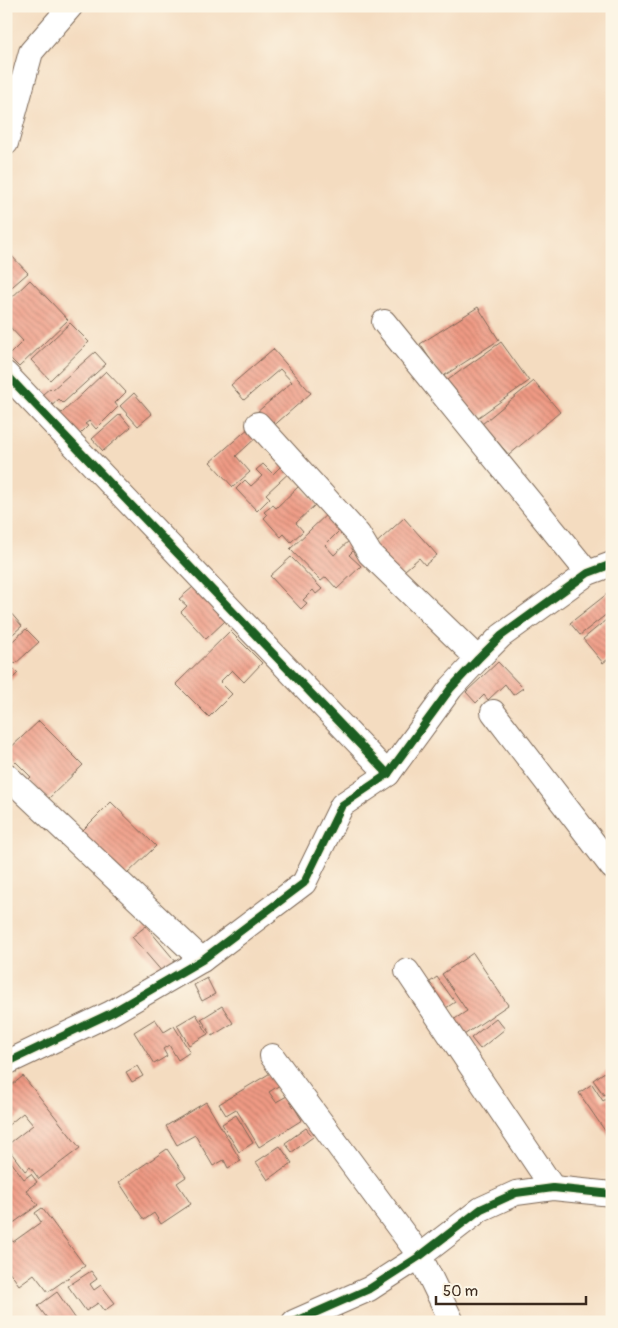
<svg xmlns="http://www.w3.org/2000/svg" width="618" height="1328" font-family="Pangolin,sans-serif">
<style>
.building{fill:url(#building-back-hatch)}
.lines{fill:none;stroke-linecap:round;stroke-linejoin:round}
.street-casing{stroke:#7c6857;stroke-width:26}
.street{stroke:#fff;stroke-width:24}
.cycleway-casing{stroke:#fcf5e5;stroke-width:11}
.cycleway{stroke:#1b5e20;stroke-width:8}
</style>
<defs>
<pattern id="building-back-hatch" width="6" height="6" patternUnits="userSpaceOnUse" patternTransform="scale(1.25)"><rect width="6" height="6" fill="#ef9a84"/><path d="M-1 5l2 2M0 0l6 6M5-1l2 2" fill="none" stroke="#c37e6b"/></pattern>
</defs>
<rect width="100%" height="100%" fill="#fcf5e5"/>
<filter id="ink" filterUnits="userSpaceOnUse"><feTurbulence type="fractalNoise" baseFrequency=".02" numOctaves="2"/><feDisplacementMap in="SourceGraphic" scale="10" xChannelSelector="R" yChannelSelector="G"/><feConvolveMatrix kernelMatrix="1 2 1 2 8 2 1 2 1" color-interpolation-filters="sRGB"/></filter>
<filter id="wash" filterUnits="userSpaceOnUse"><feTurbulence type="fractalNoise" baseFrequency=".0096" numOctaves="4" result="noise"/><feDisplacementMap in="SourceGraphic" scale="20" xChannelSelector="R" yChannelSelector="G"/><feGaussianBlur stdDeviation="1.12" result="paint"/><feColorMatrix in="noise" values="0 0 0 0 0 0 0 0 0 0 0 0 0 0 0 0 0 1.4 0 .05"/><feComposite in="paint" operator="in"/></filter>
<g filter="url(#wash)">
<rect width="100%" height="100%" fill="#f4dcc0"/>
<g id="blocks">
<g class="building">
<polygon points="6,250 28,273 6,292"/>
<polygon points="30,280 68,320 19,367 8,356 23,341 6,323 6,303"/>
<polygon points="478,307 499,340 442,377 420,344"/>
<polygon points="70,323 89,342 50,380 31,360"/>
<polygon points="501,342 529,381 473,421 445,382"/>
<polygon points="273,349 311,393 270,429 256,413 292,382 280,369 244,400 231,385"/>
<polygon points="95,352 106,364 63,403 59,399 46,411 36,400 50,388 52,390"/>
<polygon points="106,371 126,392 115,403 118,407 96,429 89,421 85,424 88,426 77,437 51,417 58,410 62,413"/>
<polygon points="534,381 560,412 509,455 482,424"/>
<polygon points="134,393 152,414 138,426 120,406"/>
<polygon points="120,414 131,427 103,451 92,439"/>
<polygon points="250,427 258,436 236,456 250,472 233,487 210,462"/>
<polygon points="285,462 292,470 266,494 270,498 257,511 236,489 245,480 251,486 262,476 256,470 263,464 273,474"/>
<polygon points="299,486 316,504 296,523 303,531 291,542 284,534 281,537 264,518 267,515 264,512 273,505 276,508"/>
<polygon points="329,512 343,527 325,545 334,555 353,537 360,544 349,555 361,566 337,589 326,577 321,581 290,549"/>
<polygon points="404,518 437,555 425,565 419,558 397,577 371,548"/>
<polygon points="291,557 322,589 316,594 313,590 303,600 307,603 301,609 270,576"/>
<polygon points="193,587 225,621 206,639 181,612 187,606 179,599"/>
<polygon points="612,590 612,610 580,635 570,623"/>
<polygon points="9,611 22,626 6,640 6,614"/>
<polygon points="612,615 612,656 603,663 583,639"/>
<polygon points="26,629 39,642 15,664 6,655 6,647"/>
<polygon points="230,631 262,663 244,682 232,670 220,682 232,694 209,717 176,684"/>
<polygon points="6,662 18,673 8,683 6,681"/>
<polygon points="498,662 523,688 513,695 505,684 488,700 484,695 476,703 466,692"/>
<polygon points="39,721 83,765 47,800 28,780 31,777 16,762 13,765 6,758 6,752"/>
<polygon points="111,802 156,846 122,879 78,835"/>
<polygon points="146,926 177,963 164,974 132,937"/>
<polygon points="473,953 508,1005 461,1037 450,1022 467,1011 442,974"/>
<polygon points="437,977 455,1002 440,1012 423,987"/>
<polygon points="207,978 215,994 202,1001 194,985"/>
<polygon points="222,1006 233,1023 212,1036 201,1019"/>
<polygon points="196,1014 208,1034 189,1045 177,1025"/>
<polygon points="496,1018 505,1029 480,1049 471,1038"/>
<polygon points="155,1019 164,1032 174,1026 190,1052 178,1060 169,1045 163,1049 167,1056 154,1064 134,1032"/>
<polygon points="137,1066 143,1076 132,1082 126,1072"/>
<polygon points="612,1067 612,1090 604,1095 593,1080"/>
<polygon points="272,1072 280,1085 269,1092 276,1102 287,1096 302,1120 259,1147 236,1109 226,1115 219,1104"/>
<polygon points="23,1076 80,1148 39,1179 30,1167 25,1171 6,1146 33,1125 23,1113 6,1127 6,1090"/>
<polygon points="592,1084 603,1101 612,1095 612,1141 579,1093"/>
<polygon points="206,1102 241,1161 228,1168 224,1160 213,1166 195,1135 177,1145 166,1126"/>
<polygon points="236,1115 253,1143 239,1152 222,1124"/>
<polygon points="306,1128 313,1137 292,1152 285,1143"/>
<polygon points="280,1146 292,1163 268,1180 256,1162"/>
<polygon points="167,1149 186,1177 177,1183 191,1204 161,1224 154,1213 144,1220 119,1182"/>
<polygon points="6,1155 24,1179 31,1174 37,1182 26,1190 38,1205 8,1227"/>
<polygon points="42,1208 85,1266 48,1292 34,1274 19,1285 6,1267 6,1233 13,1242 41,1222 35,1213"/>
<polygon points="91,1271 97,1279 90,1284 94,1290 101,1285 115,1303 104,1311 98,1303 86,1311 68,1286"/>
<polygon points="57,1292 78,1322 50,1322 38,1306"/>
<polygon points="340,1313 345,1322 326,1322"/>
</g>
</g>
</g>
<g filter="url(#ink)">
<use href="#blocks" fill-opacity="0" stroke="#7c6857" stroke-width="1"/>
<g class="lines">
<g class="street-casing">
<g id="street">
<polyline points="6,143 31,52 71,6"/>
<polyline points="384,322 588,573"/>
<polyline points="6,374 388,774"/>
<polyline points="258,424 358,534 370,554 478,659"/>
<polyline points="493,712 612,867"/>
<polyline points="6,775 202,960"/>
<polyline points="407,971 553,1188"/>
<polyline points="272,1056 420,1256 452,1322"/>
<polyline points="6,1063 111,1013 202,960 304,883 342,805 388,774 451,688 478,659 501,636 588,573 612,564"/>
<polyline points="294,1322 369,1289 420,1256 481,1209 516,1193 553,1188 612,1194"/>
</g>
</g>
<use href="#street" class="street"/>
<g class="cycleway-casing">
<g id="cycleway">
<polyline points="6,374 388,774"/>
<polyline points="6,1063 111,1013 202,960 304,883 342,805 388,774 451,688 478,659 501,636 588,573 612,564"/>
<polyline points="294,1322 369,1289 420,1256 481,1209 516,1193 553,1188 612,1194"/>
</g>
</g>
<use href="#cycleway" class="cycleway"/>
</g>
</g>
<rect width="618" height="1328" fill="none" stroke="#fcf5e5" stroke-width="25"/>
<path d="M436 1296v8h150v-8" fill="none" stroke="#3b2a1e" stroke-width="2.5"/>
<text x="443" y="1296" font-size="15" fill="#3b2a1e" stroke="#fcf5e5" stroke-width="4" paint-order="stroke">50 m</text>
</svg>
